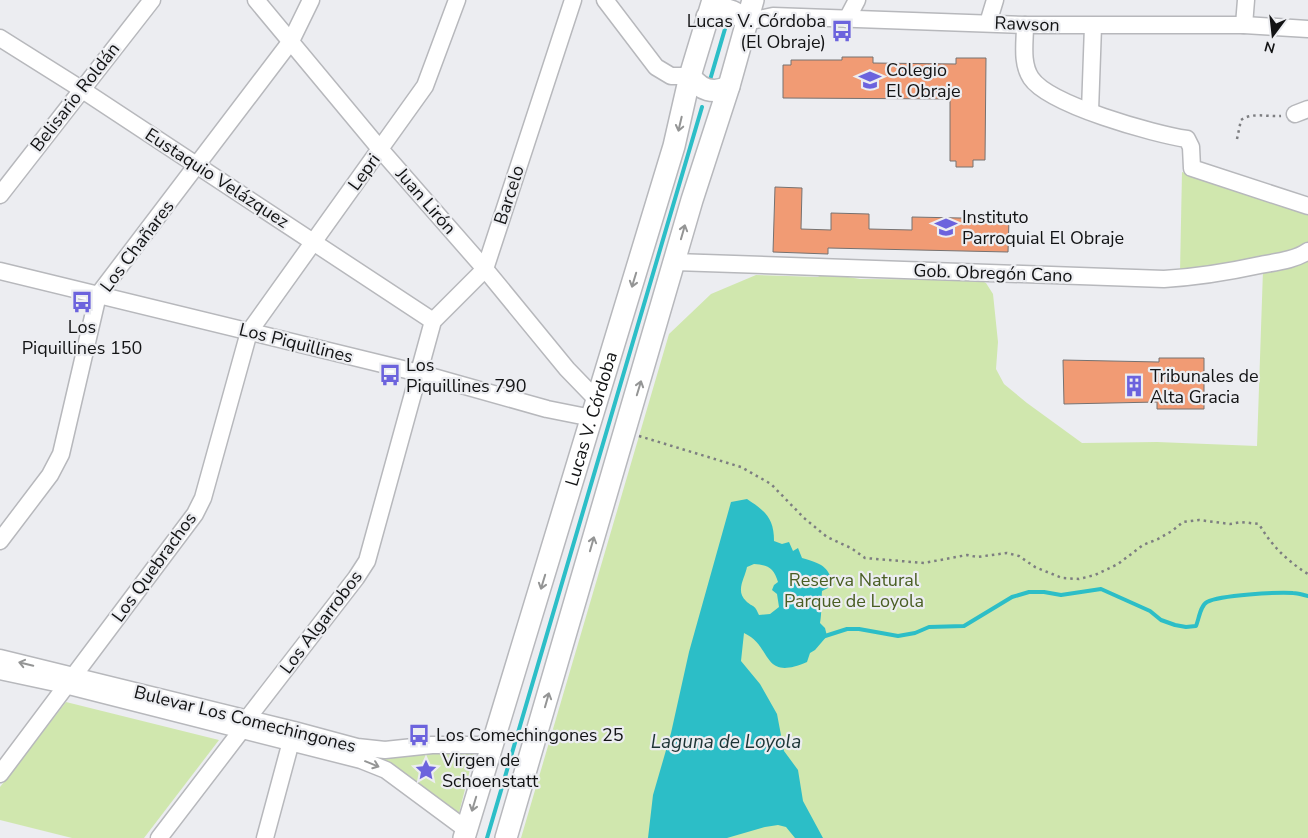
<svg xmlns="http://www.w3.org/2000/svg" width="1308" height="838" font-family="'Nunito Sans',sans-serif">
<style>
.green{fill:#d0e7ae}
.water{fill:#2cbec7;fill-rule:evenodd}
.lines{fill:none;stroke-linecap:round;stroke-linejoin:round}
.stream{stroke:#2cbec7;stroke-width:4}
.building{fill:#f19b74;stroke:#767271}
.minor-casing{stroke:#b7b8bc;stroke-width:19}
.major-casing{stroke:#b7b8bc;stroke-width:24}
.path{stroke:#7d7e81;stroke-width:2.5;stroke-dasharray:2.5 4;stroke-linecap:butt}
.minor{stroke:#fff;stroke-width:16}
.major{stroke:#fff;stroke-width:21}
.oneway{stroke:#949595}
.labels{text-anchor:middle;dominant-baseline:central;stroke-width:4.5;stroke-linejoin:round;paint-order:stroke}
.poi-label{font-size:18px;fill:#121314;stroke:#ecedf1;text-anchor:start}
.street-label{font-size:18px;fill:#121314;stroke:#ecedf1}
.park-label{font-size:18px;fill:#495e23;stroke:#ecedf1}
.water-label{font-size:19px;font-style:italic;fill:#1d3435;stroke:#ecedf1}
</style>
<rect width="100%" height="100%" fill="#ecedf1"/>
<g class="green">
<polygon points="1182,172 1308,212 1308,243 1296,252 1180,272"/>
<polygon points="1308,258 1308,838 521,838 669,334 711,294 756,275 818,277 823,273 860,279 980,280 986,283 993,294 998,342 996,369 1004,384 1027,403 1082,443 1157,442 1257,446 1263,270"/>
<polygon points="66,702 219,740 144,838 72,838 0,820 0,787"/>
<polygon points="298,738 475,750 459,813 422,790"/>
</g>
<path class="water" d="M 747,499 C 765,511 774,518 774,541 L 782,544 L 789,542 L 793,551 L 798,548 L 802,558 C 822,564 827,565 834,585 L 822,591 C 821,602 822,612 820,623 L 825,628 L 827,636 L 815,650 L 810,653 L 807,662 C 761,682 773,646 744,633 L 741,661 L 760,684 L 777,714 L 784,751 L 798,770 L 803,801 L 823,838 L 795,838 L 786,827 L 778,825 L 765,827 L 727,838 L 648,838 L 653,795 L 671,733 L 689,652 L 731,502 ZM 754,564 C 768,565 774,568 778,582 L 774,585 L 772,590 L 777,594 L 779,607 L 770,614 L 759,615 C 754,603 753,608 746,601 C 735,591 745,578 747,567 Z"/>
<g class="lines">
<g class="stream">
<polyline points="710,80 727,22"/>
<path d="M 822,637 L 847,629 L 859,629 L 898,636 L 915,633 L 929,627 L 964,626 L 1012,597 L 1029,592 L 1044,592 L 1061,595 L 1101,589 L 1150,611 L 1161,620 L 1175,625 L 1186,627 L 1196,626 C 1199,619 1200,606 1207,602 C 1220,595 1278,592 1293,593 C 1298,593 1303,595 1308,596"/>
<polyline points="487,838 702,107"/>
</g>
</g>
<g class="building">
<polygon points="842,57 873,57 873,63 956,64 956,58 986,58 985,160 973,160 973,167 956,167 956,161 950,161 950,99 783,98 783,65 791,65 791,60 842,60"/>
<polygon points="775,187 802,188 801,229 831,230 831,213 869,214 869,229 912,230 912,217 1009,219 1008,252 828,248 828,254 773,252"/>
<polygon points="1159,358 1204,358 1204,409 1157,409 1157,402 1064,404 1063,360 1159,362"/>
</g>
<g class="lines">
<g class="minor-casing">
<g id="minor">
<polyline points="256,0 380,149 485,269 567,369 597,400"/>
<polyline points="605,0 656,67 671,76 690,76"/>
<polyline points="847,19 857,0"/>
<polyline points="747,22 773,16 1025,25 1244,25 1308,29"/>
<polyline points="988,23 995,0"/>
<path d="M 1025,25 C 1025,42 1021,63 1031,78 C 1049,105 1154,134 1187,139 L 1191,147 L 1192,168 L 1308,206"/>
<polyline points="1244,25 1246,0"/>
<polyline points="0,38 81,89 433,321"/>
<polyline points="1090,111 1093,26"/>
<polyline points="1295,114 1308,109"/>
<polyline points="0,195 152,0"/>
<path d="M 675,262 L 1164,279 C 1197,277 1228,272 1260,265 C 1276,262 1295,260 1308,251"/>
<polyline points="0,271 419,373 547,409 592,418"/>
<polyline points="0,541 50,475 61,454 98,295 291,41 311,0"/>
<polyline points="0,658 294,730 357,747 385,750 432,745 493,745"/>
<polyline points="0,671 65,685 361,760 386,770 467,830 463,838"/>
<polyline points="0,774 195,514 203,498 249,332 425,86 457,0"/>
<polyline points="159,838 241,731 247,719 356,578 367,561 433,321 485,269 573,0"/>
<polyline points="265,838 293,734"/>
</g>
</g>
<g class="major-casing">
<g id="major">
<path d="M 707,17 C 720,3 736,11 747,22"/>
<path d="M 690,76 C 700,90 714,95 729,86"/>
<path id="s1" d="M 464,838 L 674,146 L 690,76 L 713,0"/>
<polyline points="506,838 692,200 729,86 753,0"/>
</g>
</g>
<g class="path">
<path d="M 1237,139 L 1241,120 C 1252,112 1267,117 1281,116"/>
<path d="M 639,436 L 741,467 L 771,484 L 804,518 L 827,537 L 851,548 L 865,558 L 924,563 L 967,555 L 977,557 L 1007,553 L 1019,556 L 1035,567 L 1062,578 L 1079,579 L 1095,575 L 1118,564 L 1143,545 L 1158,539 L 1172,531 L 1183,522 L 1199,520 L 1230,524 L 1241,522 L 1259,524 C 1271,545 1287,561 1308,574"/>
</g>
<use href="#minor" class="minor"/>
<use href="#major" class="major"/>
</g>
<defs><path id="oneway-shaft" d="M-6 0H5M1.5-3L5.5 0L1.5 3" fill="none" stroke-width="1.6" stroke-linecap="round" stroke-linejoin="round" transform="scale(1.25)"/></defs>
<g class="oneway">
<use href="#oneway-shaft" transform="translate(680 124) rotate(103)"/>
<use href="#oneway-shaft" transform="translate(683 232) rotate(-74)"/>
<use href="#oneway-shaft" transform="translate(634 280) rotate(107)"/>
<use href="#oneway-shaft" transform="translate(639 388) rotate(-73)"/>
<use href="#oneway-shaft" transform="translate(592 544) rotate(-74)"/>
<use href="#oneway-shaft" transform="translate(543 582) rotate(107)"/>
<use href="#oneway-shaft" transform="translate(26 664) rotate(-166)"/>
<use href="#oneway-shaft" transform="translate(547 700) rotate(-74)"/>
<use href="#oneway-shaft" transform="translate(372 764) rotate(22)"/>
<use href="#oneway-shaft" transform="translate(474 804) rotate(107)"/>
</g>
<defs>
<g id="bus-bare" transform="scale(1.725)"><path d="M-5-6H5V4H4V6H2V4H-2V6H-4V4H-5ZM-3.5-4V0h7V-4ZM-3.5 1.2v1.5H-2V1.2ZM2 1.2v1.5H3.5V1.2Z" fill="#6c63dd" stroke="#ecedf1" stroke-width="2.5" paint-order="stroke"/></g>
<g id="school-bare" transform="scale(1.725)"><path d="M0-5L7-2L0 1L-7-2ZM-4 1L0 2.5L4 1V4Q0 6-4 4Z" fill="#6c63dd" stroke="#ecedf1" stroke-width="2.5" paint-order="stroke"/></g>
<g id="building-bare" transform="scale(1.725)"><path d="M-4-6H4V6H1V3H-1V6H-4ZM-2.5-4.3h1.7v1.8h-1.7ZM.8-4.3h1.7v1.8H.8ZM-2.5-1h1.7V.8h-1.7ZM.8-1h1.7V.8H.8Z" fill="#6c63dd" stroke="#ecedf1" stroke-width="2.5" paint-order="stroke"/></g>
<g id="sight-bare" transform="scale(1.725)"><path d="M0-6L1.8-2.2L6-1.7L2.9 1.2L3.7 5.4L0 3.3L-3.7 5.4L-2.9 1.2L-6-1.7L-1.8-2.2Z" fill="#6c63dd" stroke="#ecedf1" stroke-width="2.5" paint-order="stroke"/></g>
</defs>
<g fill-rule="evenodd">
<use href="#bus-bare" x="842" y="31"/>
<use href="#school-bare" x="870" y="80"/>
<use href="#school-bare" x="946" y="227"/>
<use href="#bus-bare" x="82" y="302"/>
<use href="#bus-bare" x="390" y="375"/>
<use href="#building-bare" x="1134" y="386"/>
<use href="#bus-bare" x="419" y="735"/>
<use href="#sight-bare" x="426" y="770"/>
</g>
<g class="labels">
<g class="poi-label">
<text x="826" y="21" text-anchor="end">Lucas V. Córdoba<tspan x="826" dy="21">(El Obraje)</tspan></text>
<text x="886" y="70">Colegio<tspan x="886" dy="21">El Obraje</tspan></text>
<text x="962" y="217">Instituto<tspan x="962" dy="21">Parroquial El Obraje</tspan></text>
<text x="82" y="327" text-anchor="middle">Los<tspan x="82" dy="21">Piquillines 150</tspan></text>
<text x="406" y="365">Los<tspan x="406" dy="21">Piquillines 790</tspan></text>
<text x="1150" y="376">Tribunales de<tspan x="1150" dy="21">Alta Gracia</tspan></text>
<text x="436" y="735">Los Comechingones 25</text>
<text x="442" y="760">Virgen de<tspan x="442" dy="21">Schoenstatt</tspan></text>
</g>
<g class="street-label">
<text transform="translate(1027 24) rotate(2)">Rawson</text>
<text transform="translate(75 97) rotate(-52)">Belisario Roldán</text>
<text transform="translate(364 172) rotate(-54)">Lepri</text>
<text transform="translate(217 178) rotate(33)">Eustaquio Velázquez</text>
<text transform="translate(509 195) rotate(-72)">Barcelo</text>
<text transform="translate(426 201) rotate(49)">Juan Lirón</text>
<text transform="translate(137 246) rotate(-53)">Los Chañares</text>
<text transform="translate(993 273) rotate(2)">Gob. Obregón Cano</text>
<text transform="translate(296 343) rotate(14)">Los Piquillines</text>
<text stroke="none"><textPath href="#s1" startOffset="438">Lucas V. Córdoba</textPath></text>
<text transform="translate(154 567) rotate(-54)">Los Quebrachos</text>
<text transform="translate(321 622) rotate(-53)">Los Algarrobos</text>
<text transform="translate(245 719) rotate(14)">Bulevar Los Comechingones</text>
</g>
<g class="park-label">
<text x="854" y="580">Reserva Natural<tspan x="854" dy="21">Parque de Loyola</tspan></text>
</g>
<g class="water-label">
<text x="726" y="742">Laguna de Loyola</text>
</g>
</g>
<g transform="translate(1273 35) rotate(195)" stroke="#ecedf1" stroke-width="4" paint-order="stroke">
<path d="M0-4L9 19L0 12L-9 19Z" fill="#121314"/>
<text y="-8" font-size="14" font-weight="bold" text-anchor="middle" fill="#121314">N</text>
</g>
</svg>
